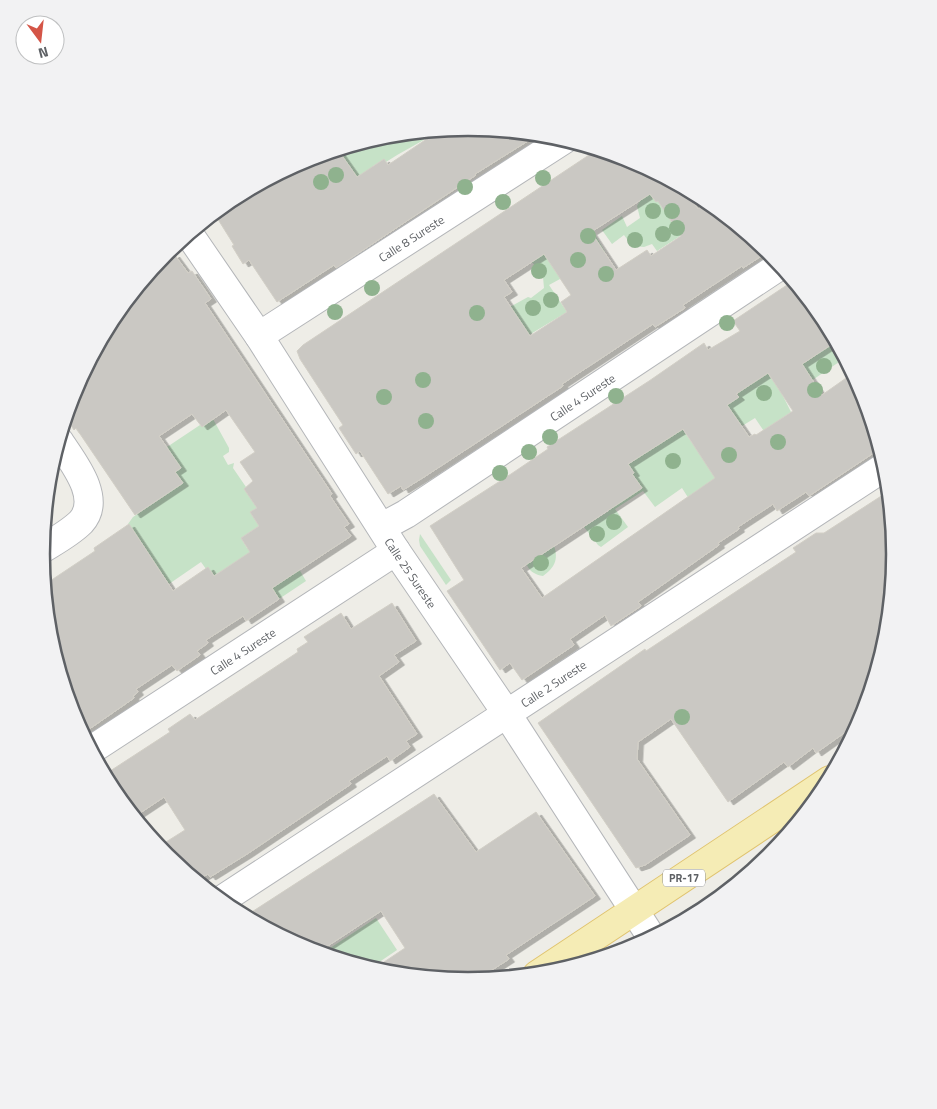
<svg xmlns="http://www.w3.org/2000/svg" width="937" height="1109" font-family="'Titillium Web',sans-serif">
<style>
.green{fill:#c6e2c7}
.building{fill:#cac8c3;stroke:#d2cfc6;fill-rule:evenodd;filter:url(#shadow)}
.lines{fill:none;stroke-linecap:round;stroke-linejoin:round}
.minor-casing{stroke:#b4b6b9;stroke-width:30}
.major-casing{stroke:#e0c36e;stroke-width:30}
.minor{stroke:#fff;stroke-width:28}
.major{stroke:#f5ecb5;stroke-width:28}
.tree{fill:#8fb28e}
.labels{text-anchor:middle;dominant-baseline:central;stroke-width:4.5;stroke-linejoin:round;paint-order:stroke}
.shield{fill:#fff;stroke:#8e9093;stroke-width:1}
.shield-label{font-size:11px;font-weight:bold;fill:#5e6165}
.street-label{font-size:12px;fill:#5e6165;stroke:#fff}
.rim{fill:none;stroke:#5e6165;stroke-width:2.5}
</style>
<defs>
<filter id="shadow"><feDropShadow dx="5.5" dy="3" stdDeviation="0" flood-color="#0004"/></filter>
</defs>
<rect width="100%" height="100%" fill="#eeede7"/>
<g class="green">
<path d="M 431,131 L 433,134 C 418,144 401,152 386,162 L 384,159 L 373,166 L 369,177 L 285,193 L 344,155 L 343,148 L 385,135 Z"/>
<polygon points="647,189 656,202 658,201 694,227 657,251 652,244 644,247 632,246 624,235 612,244 602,230 622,216 627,227 640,218 637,206"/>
<polygon points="589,224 605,252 582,267 549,285 567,312 529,335 519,319 500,332 506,309 528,297 531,298 544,288 543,277 532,262"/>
<polygon points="834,336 845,358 811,381 796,355 806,362 830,345 828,341"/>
<polygon points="768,373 782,394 791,412 772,425 786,447 779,453 755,418 742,426 734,415 713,415 738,397 738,392"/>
<polygon points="213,419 229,448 229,452 223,456 228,465 234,463 233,468 246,487 244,489 257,508 250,512 259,526 241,538 247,548 276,530 306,581 279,599 249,554 214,576 206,569 201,562 169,584 128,524 133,517 183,483 175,472 180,468 167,447 200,425 202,427"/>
<polygon points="681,427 699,453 743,460 689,499 682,488 655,507 643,491 615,509 628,527 601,547 598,545 584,527 609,511 594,489"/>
<polygon points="420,534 451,580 446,585 420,546 419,540"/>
<path d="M 554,546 C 559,560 554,568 543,576 C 527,573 527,565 522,551 L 530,563 Z"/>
<polygon points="772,855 723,896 696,913 692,907"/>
<polygon points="376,918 397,950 369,969 321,954"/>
<polygon points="597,952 599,959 575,967"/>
</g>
<g class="building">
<polygon points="469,127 539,134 475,174 476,175 336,268 334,265 277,302 249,260 243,264 232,246 234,245 214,213 231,199 305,160 338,150 357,177 384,159 388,165 440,130"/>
<path d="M 598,149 L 632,160 L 684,188 L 698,209 L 708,201 L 769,251 L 743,268 L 742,266 L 683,305 L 685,308 L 655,327 L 653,324 L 562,384 L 563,386 L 424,477 L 403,490 L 401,486 L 388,494 L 360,451 L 356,454 L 339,428 L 343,425 L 300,359 L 297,351 L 303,345 ZM 650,194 L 656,202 L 658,201 L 681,236 L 651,256 L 647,250 L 616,270 L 591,232 ZM 544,254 L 571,295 L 561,302 L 567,312 L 530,336 L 504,297 L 512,292 L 504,280 Z"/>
<polygon points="168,251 172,256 174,254 188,273 192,271 211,299 205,303 332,494 330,496 349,524 344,527 351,536 272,588 279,599 246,621 243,616 206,640 208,643 197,651 200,655 177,671 172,665 136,689 138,692 133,696 134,698 82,734 74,718 49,638 44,585 95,551 94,548 129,524 173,591 208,567 214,576 250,552 241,538 259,526 250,512 257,508 244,489 253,481 240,462 255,452 226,410 202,427 192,414 159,436 181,468 175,472 183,483 135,515 76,428 74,430 66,418 74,391 108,326 118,320 115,315"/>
<path d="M 790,283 L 796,293 L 801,290 L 824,317 L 832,332 L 825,336 L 831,345 L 802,364 L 822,395 L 849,376 L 858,389 L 861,387 L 881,448 L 809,496 L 806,492 L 777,511 L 773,504 L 738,527 L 739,529 L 718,543 L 719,545 L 638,602 L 641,606 L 611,626 L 605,615 L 570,639 L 574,645 L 522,680 L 510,663 L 500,670 L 447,591 L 464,580 L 430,526 L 511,474 L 548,449 L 547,447 L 649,381 L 704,343 L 708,350 L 740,331 L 733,321 ZM 768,373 L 793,411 L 756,435 L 755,434 L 749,437 L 727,405 L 739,397 L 736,394 ZM 683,429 L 715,478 L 542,598 L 521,568 L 642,488 L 632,474 L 634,473 L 628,464 Z"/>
<polygon points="889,491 896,555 887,638 861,721 816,753 813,748 788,767 784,762 728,802 671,719 638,742 637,759 690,835 645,865 636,868 538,723 645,649 646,651 796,552 793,548 816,533 824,533"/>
<polygon points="392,603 416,641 394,655 399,662 379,676 417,734 406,741 410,747 390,761 387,756 349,781 351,784 247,854 210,877 208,874 196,881 166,856 158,847 185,830 164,797 134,817 113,792 104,775 170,732 168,729 190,714 195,720 298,652 297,649 308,642 304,637 341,613 351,629"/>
<polygon points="434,794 476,852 536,812 595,896 506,955 509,959 475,981 468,982 385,973 372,970 405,948 381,911 317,953 305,949 244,917"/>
</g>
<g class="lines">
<g class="minor-casing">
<g id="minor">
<path id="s1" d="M 189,234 L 259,336 L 396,551 L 507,714 L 652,938"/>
<path id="s2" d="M 259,336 L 565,139"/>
<path id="s3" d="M 382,527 L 406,514 L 781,265"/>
<path d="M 42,549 C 55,541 70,533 81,522 C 103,498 72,461 59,441"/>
<path id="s4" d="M 91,750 L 396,551"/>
<path id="s5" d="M 220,901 L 886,466"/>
</g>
</g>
<g class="major-casing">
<polyline id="major" points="537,975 830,780"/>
</g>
<use href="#minor" class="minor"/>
<use href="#major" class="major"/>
</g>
<g class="tree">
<circle cx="336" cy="175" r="8"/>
<circle cx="543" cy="178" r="8"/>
<circle cx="321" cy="182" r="8"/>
<circle cx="465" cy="187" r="8"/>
<circle cx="503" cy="202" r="8"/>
<circle cx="653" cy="211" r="8"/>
<circle cx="672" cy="211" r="8"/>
<circle cx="677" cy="228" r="8"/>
<circle cx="663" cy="234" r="8"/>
<circle cx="588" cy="236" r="8"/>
<circle cx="635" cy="240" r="8"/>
<circle cx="578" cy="260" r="8"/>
<circle cx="539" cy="271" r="8"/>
<circle cx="606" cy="274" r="8"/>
<circle cx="372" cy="288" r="8"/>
<circle cx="551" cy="300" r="8"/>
<circle cx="533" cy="308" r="8"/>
<circle cx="335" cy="312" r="8"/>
<circle cx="477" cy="313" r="8"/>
<circle cx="727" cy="323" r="8"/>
<circle cx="824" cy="366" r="8"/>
<circle cx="423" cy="380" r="8"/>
<circle cx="815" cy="390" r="8"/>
<circle cx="764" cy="393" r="8"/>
<circle cx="616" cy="396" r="8"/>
<circle cx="384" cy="397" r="8"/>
<circle cx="426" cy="421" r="8"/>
<circle cx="550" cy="437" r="8"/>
<circle cx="778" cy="442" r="8"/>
<circle cx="529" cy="452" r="8"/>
<circle cx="729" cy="455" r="8"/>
<circle cx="673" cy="461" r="8"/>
<circle cx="500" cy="473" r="8"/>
<circle cx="614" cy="522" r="8"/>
<circle cx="597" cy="534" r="8"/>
<circle cx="541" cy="563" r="8"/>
<circle cx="682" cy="717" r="8"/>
</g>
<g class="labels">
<rect class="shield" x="663" y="869.5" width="42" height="17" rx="4"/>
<g class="shield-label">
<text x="684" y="878">PR-17</text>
</g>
<g class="street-label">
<text stroke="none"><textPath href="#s2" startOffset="181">Calle 8 Sureste</textPath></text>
<text stroke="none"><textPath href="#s3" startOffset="239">Calle 4 Sureste</textPath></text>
<text stroke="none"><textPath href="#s1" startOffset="405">Calle 25 Sureste</textPath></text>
<text stroke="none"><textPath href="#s4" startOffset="181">Calle 4 Sureste</textPath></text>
<text stroke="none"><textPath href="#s5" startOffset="398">Calle 2 Sureste</textPath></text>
</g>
</g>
<path d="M0 0H937V1109H0ZM50 554a418 418 0 1 1 836 0a418 418 0 1 1-836 0Z" fill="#f2f2f3" fill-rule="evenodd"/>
<path class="rim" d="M50 554a418 418 0 1 1 836 0a418 418 0 1 1-836 0Z"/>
<g transform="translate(40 40) rotate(165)"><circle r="24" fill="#ffffff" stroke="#bfc0c1"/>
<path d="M0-4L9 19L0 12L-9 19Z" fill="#d45547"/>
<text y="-8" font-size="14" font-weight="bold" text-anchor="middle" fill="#5e6165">N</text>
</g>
</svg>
